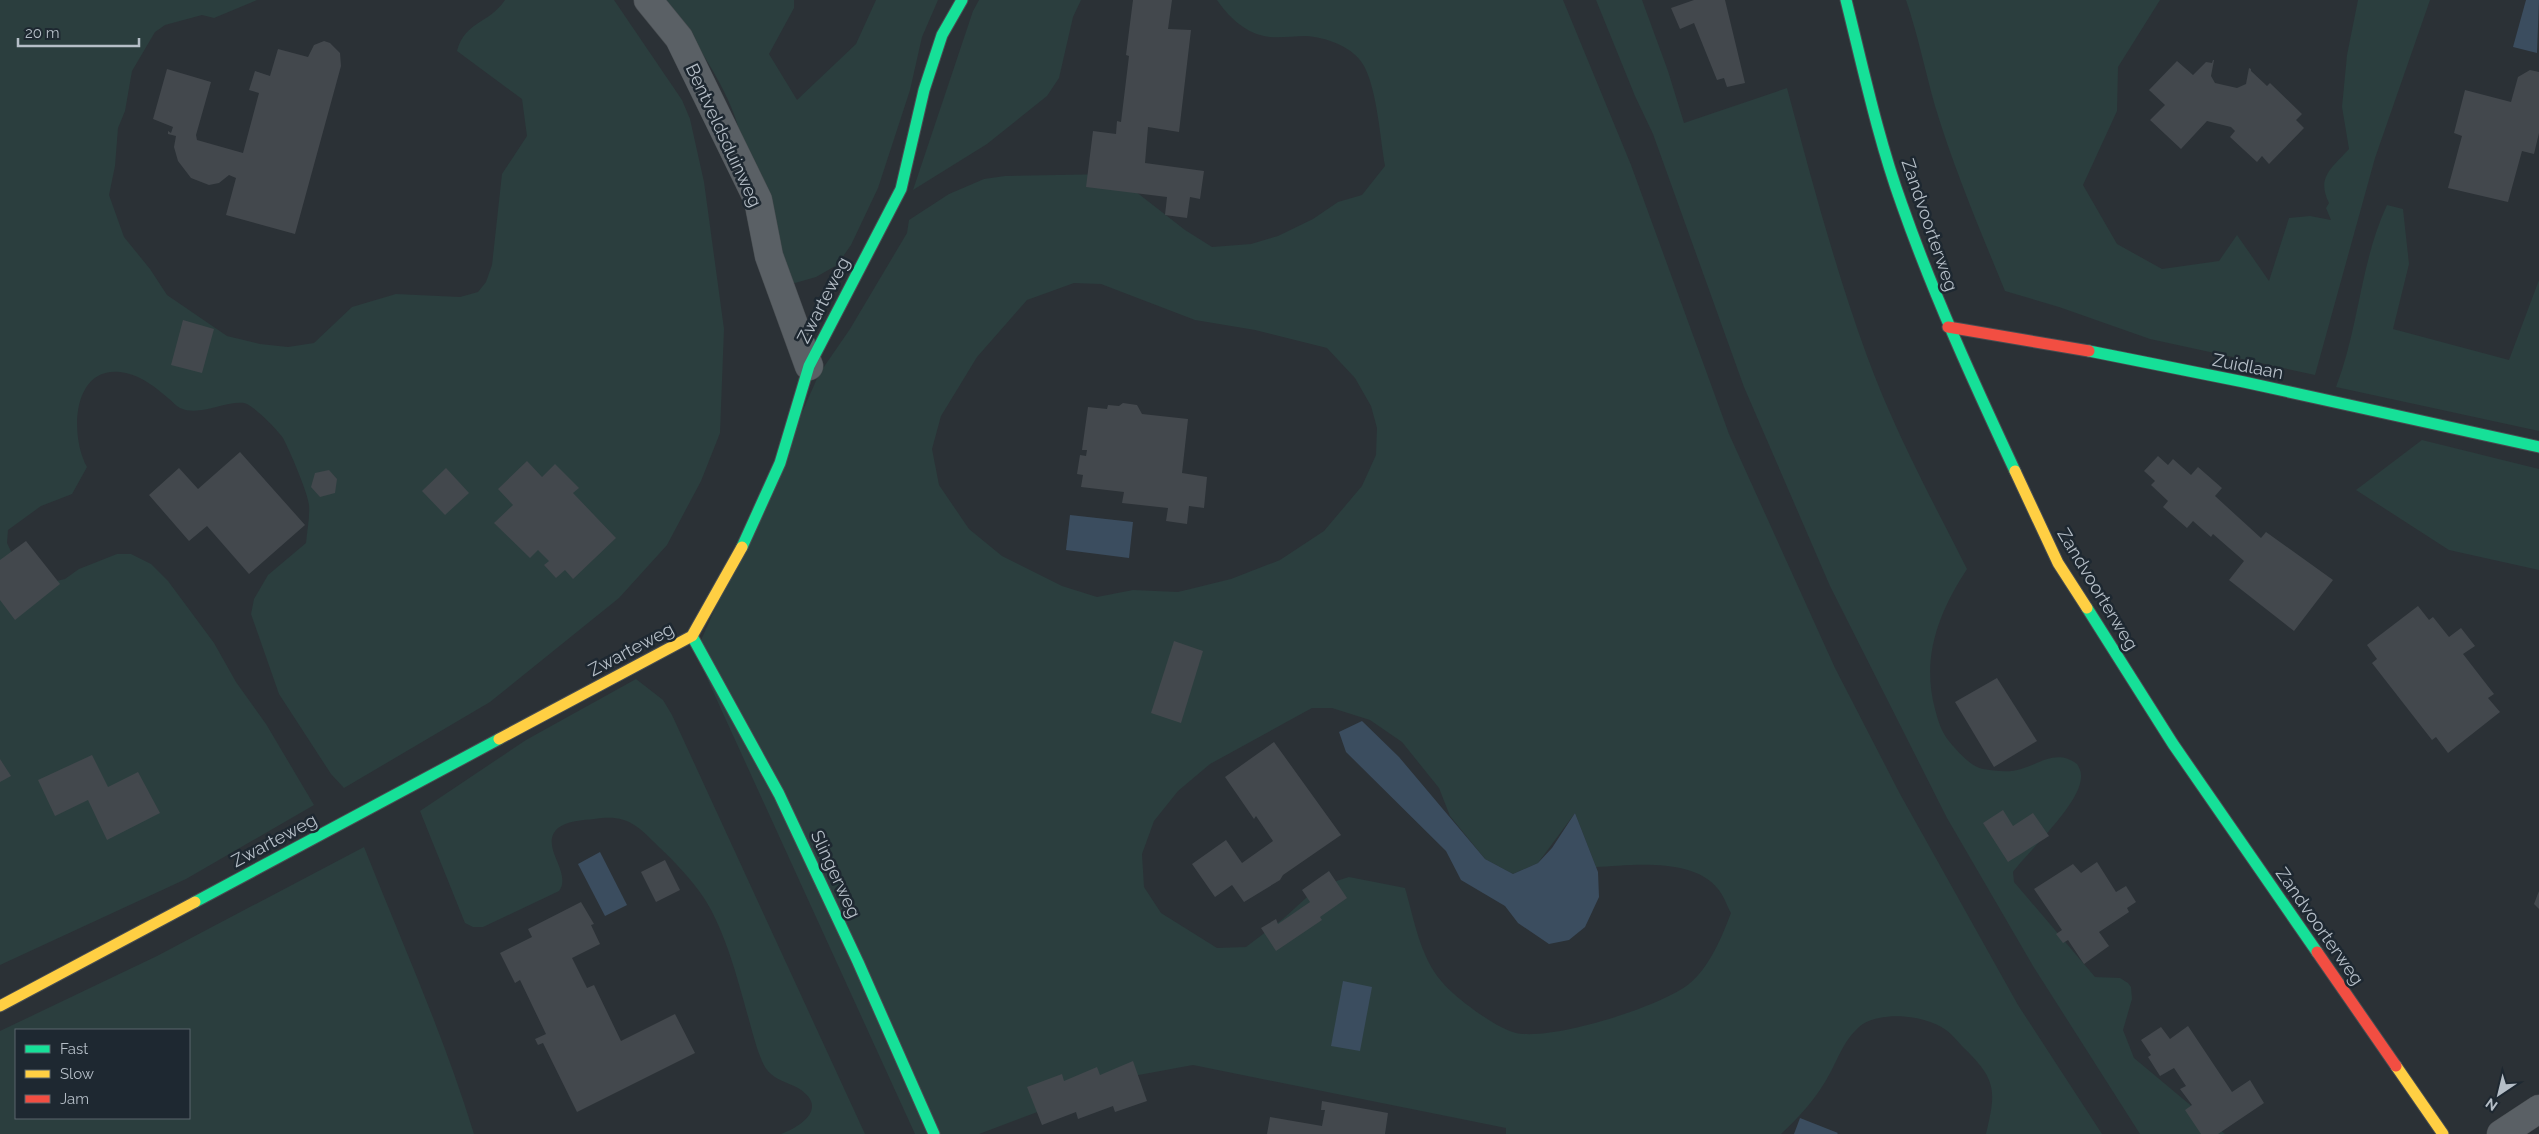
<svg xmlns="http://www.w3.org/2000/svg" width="2539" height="1134" font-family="Raleway,sans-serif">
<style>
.green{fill:#2b3e3e;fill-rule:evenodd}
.water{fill:#3b4d5f}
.building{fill:#43484d}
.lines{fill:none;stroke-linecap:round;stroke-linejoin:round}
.street-casing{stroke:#484d51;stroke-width:29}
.fast-casing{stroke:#484d51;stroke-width:13}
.slow-casing{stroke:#484d51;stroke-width:13}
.jam-casing{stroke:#484d51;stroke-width:13}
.street{stroke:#5a6065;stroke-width:28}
.fast{stroke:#16e098;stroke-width:11}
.slow{stroke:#ffcf43;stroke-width:11}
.jam{stroke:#f24e42;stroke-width:11}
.labels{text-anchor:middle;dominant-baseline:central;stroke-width:5;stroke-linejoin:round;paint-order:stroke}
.street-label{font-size:18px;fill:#b5bec7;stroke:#1e2831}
</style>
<rect width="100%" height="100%" fill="#2b3136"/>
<g class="green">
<path d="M 0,0 L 257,0 L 214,18 L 202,15 L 165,25 L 155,32 L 132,71 L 125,111 L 118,128 L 115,166 L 109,195 L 124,237 L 150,269 L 167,295 L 227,336 L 260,344 L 288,347 L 314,343 L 352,307 L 396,294 L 460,297 L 478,292 L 486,282 L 492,265 L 502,174 L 527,136 L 522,99 L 457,51 C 465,21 489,24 505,0 L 614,0 L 682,100 L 690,119 L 704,182 L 724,329 L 720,433 L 701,481 L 667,545 L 619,598 L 490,702 L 344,788 L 331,774 L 279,694 L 251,614 L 254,599 L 268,575 L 306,543 C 307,531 310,517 309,505 C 308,493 289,449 283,438 C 278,430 252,404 244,403 C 223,401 200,417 180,408 C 176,406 172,401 168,398 C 155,387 143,377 126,373 C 72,361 69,435 87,467 L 72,494 L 41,506 L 8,530 L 7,543 L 20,570 L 48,583 L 65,579 L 79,569 L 117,554 L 131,554 L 151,564 L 168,581 L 214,643 L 236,682 L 266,724 L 314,805 L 186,879 L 0,965 Z"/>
<path d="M 666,0 L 794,0 L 794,8 L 769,54 L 797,100 L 856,44 L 876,0 L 938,0 L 922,37 L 910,90 L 878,188 L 851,245 L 837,265 L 816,277 L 795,283 L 774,279 L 765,264 C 757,220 751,175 740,133 C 729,88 692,37 666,0 Z"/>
<polygon points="979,0 1081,0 1073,17 1059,78 1047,96 987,144 913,190 973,11"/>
<path d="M 1217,0 L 1563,0 L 1631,165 L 1729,434 L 1835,668 L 1900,794 L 2018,1005 L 2102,1134 L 1986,1134 C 1996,1092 1997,1080 1965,1049 C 1959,1043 1953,1035 1946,1030 C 1926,1015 1879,1010 1859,1027 C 1842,1042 1837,1063 1825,1082 C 1813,1102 1798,1118 1781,1134 L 1506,1134 L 1506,1128 L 1193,1065 L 1133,1076 L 979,1134 L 915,1134 L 700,663 L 702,638 L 819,374 L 850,329 L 907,233 L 909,220 L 949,194 L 984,179 L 1005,176 L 1113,174 L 1185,230 L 1212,247 L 1251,244 L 1278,236 L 1313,219 L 1338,202 L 1362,195 L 1385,166 C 1380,137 1377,90 1364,66 C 1354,47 1326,37 1305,36 C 1291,36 1278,39 1264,36 C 1244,32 1228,16 1217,0 ZM 1074,283 L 1101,284 L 1195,320 L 1255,330 L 1327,348 L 1355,378 L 1371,406 L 1377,428 L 1376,455 L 1362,486 L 1324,531 L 1280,560 L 1231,579 L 1178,592 L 1133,590 L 1097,597 L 1062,586 L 1002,556 L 969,529 L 939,485 L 932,449 L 941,416 L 977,357 L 1027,300 ZM 1312,708 L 1332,708 L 1370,720 L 1402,742 L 1439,788 L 1450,816 L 1485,859 L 1513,874 L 1538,863 L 1575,813 L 1596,867 C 1631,865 1694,857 1718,889 C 1724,896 1727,906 1731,913 C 1722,937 1709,968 1689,984 C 1660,1007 1552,1041 1516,1033 C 1497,1029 1454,997 1442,982 C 1420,957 1414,919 1405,888 L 1349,877 L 1318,887 L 1283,919 L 1246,947 L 1217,948 L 1161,913 L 1144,887 L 1142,854 L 1154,821 L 1178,791 L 1210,764 Z"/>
<path d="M 1596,0 L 1642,0 L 1668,71 L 1684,123 L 1787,88 C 1811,178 1835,268 1867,356 C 1894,430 1932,500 1967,569 C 1939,612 1921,657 1935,709 C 1939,724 1942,734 1953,746 C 1960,754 1972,767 1983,769 C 1994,771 2010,773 2021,769 C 2041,763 2057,749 2077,764 C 2079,767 2081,771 2081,775 C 2083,802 2029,850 2013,872 L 2014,882 L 2095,977 L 2120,978 L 2128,983 L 2131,987 L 2132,999 L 2123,1030 L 2134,1058 L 2225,1134 L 2140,1134 L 2033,966 L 1947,818 L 1830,586 L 1744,387 L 1653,134 L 1635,96 Z"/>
<path d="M 1906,0 L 2160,0 L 2118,67 L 2117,111 L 2083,185 L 2117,244 L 2162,269 L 2219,261 L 2237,235 L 2269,281 L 2289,218 L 2310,216 L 2331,220 L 2326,208 L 2329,203 C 2316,177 2332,168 2349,149 L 2342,107 L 2347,55 L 2358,0 L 2430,0 L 2375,158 L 2315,375 L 2150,339 L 2059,307 L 2005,291 C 1980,230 1954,169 1935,106 C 1925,71 1918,35 1906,0 Z"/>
<path d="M 2387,205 L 2403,209 L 2409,264 L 2393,329 L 2509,360 L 2539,280 L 2539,431 L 2336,387 C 2359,328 2360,263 2387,205 Z"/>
<polygon points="2422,440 2539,469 2539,570 2449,550 2356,490"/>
<path d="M 636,679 L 663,700 L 672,715 L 865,1134 L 781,1134 C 802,1126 829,1107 798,1088 C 789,1083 779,1081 771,1074 C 764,1069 760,1056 757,1048 C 743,1002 730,938 704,898 C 691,879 676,863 659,847 C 637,825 627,814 594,819 C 583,820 567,821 558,828 C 538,846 573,872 559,891 L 483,927 L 473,927 L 465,923 L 420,811 L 526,740 Z"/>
<path d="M 364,847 C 402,943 444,1036 474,1134 L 0,1134 L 0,1031 L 157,956 ZM 16,1030 L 189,1030 L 189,1118 L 16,1118 Z"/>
</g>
<g class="water">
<polygon points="2526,0 2539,0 2537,53 2513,47"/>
<polygon points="1070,515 1133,522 1129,558 1066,550"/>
<polygon points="1362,721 1399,757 1485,859 1513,874 1538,863 1552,848 1575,813 1598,872 1599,897 1585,927 1569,940 1549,944 1518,923 1505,906 1461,880 1446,851 1346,752 1339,732"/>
<polygon points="600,852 627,905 605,916 578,864"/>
<polygon points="1343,981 1372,987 1360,1051 1331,1046"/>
<polygon points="1800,1118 1838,1133 1837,1134 1794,1134"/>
</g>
<g class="building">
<polygon points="1133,0 1172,0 1168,29 1191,30 1179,132 1148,127 1145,163 1204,171 1200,199 1190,197 1187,218 1165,215 1167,197 1086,187 1093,131 1116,134 1117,121 1121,122 1129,56 1126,55"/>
<polygon points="1694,0 1725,0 1745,83 1727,87 1724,78 1717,80 1694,23 1680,29 1671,8"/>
<polygon points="324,41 330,43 340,53 341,66 295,234 226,215 236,178 229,175 219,183 209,185 191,178 178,161 174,147 176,136 168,134 168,131 171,133 173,127 153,119 167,69 211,82 196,135 197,140 243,153 259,93 249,90 255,71 270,76 278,49 308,57 314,45"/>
<polygon points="2213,60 2214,60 2211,76 2215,83 2237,88 2246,84 2249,68 2251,69 2251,71 2267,86 2270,83 2302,114 2296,120 2304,128 2269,164 2262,156 2257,162 2230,137 2235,131 2231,127 2207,121 2181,149 2150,120 2165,105 2149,90 2177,61 2193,75 2206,62 2212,63"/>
<polygon points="2530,70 2539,72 2539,133 2534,154 2522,151 2508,202 2448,188 2462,136 2454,133 2465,90 2511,102 2518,77"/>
<polygon points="183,320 214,329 202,373 171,365"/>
<polygon points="1123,403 1137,405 1142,414 1188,419 1182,473 1207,477 1204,508 1189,506 1187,524 1166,521 1168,508 1122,503 1124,492 1081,487 1083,475 1077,474 1080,455 1086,456 1087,450 1082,450 1088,407 1107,409 1108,405 1119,406"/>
<polygon points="240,452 305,525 249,574 207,526 189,541 149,495 179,468 198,489"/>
<polygon points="2158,456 2168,465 2173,459 2191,475 2198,467 2222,488 2215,496 2261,538 2266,532 2333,580 2294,631 2229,580 2244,561 2213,534 2211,537 2193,521 2187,528 2163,507 2168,501 2151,485 2155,481 2144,471"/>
<polygon points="527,461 542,477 555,464 579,488 573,493 616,538 573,579 565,570 556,578 544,565 549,561 538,550 530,558 494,523 513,505 498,489"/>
<polygon points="446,468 469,493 445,515 422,491"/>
<polygon points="329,470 337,479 335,493 320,497 311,487 315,473"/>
<polygon points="26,541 60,584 15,620 0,600 0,560"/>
<polygon points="2418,606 2429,620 2433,617 2449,637 2461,628 2475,646 2463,654 2494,694 2488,698 2500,712 2448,753 2436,737 2432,740 2372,663 2377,659 2367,645"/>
<polygon points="1174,641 1203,651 1181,723 1151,713"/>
<polygon points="1997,678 2037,741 1994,767 1955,702"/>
<polygon points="1274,742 1341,835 1283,875 1280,880 1244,902 1232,885 1215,897 1192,864 1226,840 1242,863 1273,841 1256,816 1254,819 1225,777"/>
<polygon points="92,755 108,787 138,772 160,813 107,840 88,800 55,816 38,780"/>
<polygon points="0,759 11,776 0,782"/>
<polygon points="2003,810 2013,826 2033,813 2049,836 2008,862 1983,823"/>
<polygon points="665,860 680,890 656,902 641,872"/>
<polygon points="2097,862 2116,892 2126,886 2136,902 2127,908 2129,912 2099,932 2109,946 2084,964 2068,940 2063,943 2056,934 2062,930 2034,889 2073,864 2081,873"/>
<polygon points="1329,871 1347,898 1320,917 1322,920 1276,951 1261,928 1276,919 1278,924 1310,902 1302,890"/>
<polygon points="2539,891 2539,909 2534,904"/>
<polygon points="581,902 594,924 591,925 600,944 572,958 587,988 594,985 621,1041 675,1014 695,1053 577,1112 543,1043 538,1045 535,1039 546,1034 520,980 515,983 500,953 532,937 528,929"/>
<polygon points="2188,1026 2232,1092 2250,1080 2264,1103 2218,1134 2201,1134 2185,1110 2192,1105 2180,1089 2186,1086 2174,1068 2160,1076 2148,1057 2151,1055 2141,1040 2161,1027 2170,1039"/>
<polygon points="1133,1061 1147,1101 1115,1112 1113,1106 1078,1119 1076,1112 1042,1125 1027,1087 1062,1074 1064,1081 1097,1067 1100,1075"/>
<polygon points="1322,1101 1388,1113 1385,1134 1267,1134 1270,1117 1322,1126 1325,1110 1321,1110"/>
</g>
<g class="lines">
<g class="street-casing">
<g id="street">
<polyline points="648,0 679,38 758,200 769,256 809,366"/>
<polyline points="2501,1134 2539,1109"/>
</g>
</g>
<g class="fast-casing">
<g id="fast">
<path d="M 1846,0 C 1863,68 1878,139 1902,205 C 1934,296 1974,383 2015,471"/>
<polyline points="2089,351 2244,382 2539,447"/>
<polyline points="742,547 780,463 809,366 901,189 924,90 942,35 962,0"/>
<polyline points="2087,608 2173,744 2317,952"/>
<polyline points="692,636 779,794 858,962 934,1134"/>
<polyline points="195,902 499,739"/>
</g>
</g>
<g class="slow-casing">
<g id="slow">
<polyline points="2015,471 2058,563 2087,608"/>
<polyline points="499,739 692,636 742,547"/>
<polyline points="0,1006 195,902"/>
<polyline points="2396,1066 2443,1134"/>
</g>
</g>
<g class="jam-casing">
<g id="jam">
<polyline points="1948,327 2089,351"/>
<polyline points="2317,952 2396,1066"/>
</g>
</g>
<use href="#street" class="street"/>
<use href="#fast" class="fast"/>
<use href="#slow" class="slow"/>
<use href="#jam" class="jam"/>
</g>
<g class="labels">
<g class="street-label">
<text transform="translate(724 135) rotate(65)">Bentveldsduinweg</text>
<text transform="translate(1930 225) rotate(71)">Zandvoorterweg</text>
<text transform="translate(823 300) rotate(-63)">Zwarteweg</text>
<text transform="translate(2248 366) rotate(11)">Zuidlaan</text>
<text transform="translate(2098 589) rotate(59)">Zandvoorterweg</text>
<text transform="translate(631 649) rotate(-28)">Zwarteweg</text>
<text transform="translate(274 840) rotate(-28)">Zwarteweg</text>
<text transform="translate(836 874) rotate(65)">Slingerweg</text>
<text transform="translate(2320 926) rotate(55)">Zandvoorterweg</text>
</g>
</g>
<rect x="15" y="1029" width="175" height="90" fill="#1e2831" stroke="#5a646d"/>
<rect x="25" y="1045" width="25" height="8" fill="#16e098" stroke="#5a646d"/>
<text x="60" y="1054" font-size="15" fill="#b5bec7">Fast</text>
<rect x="25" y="1070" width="25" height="8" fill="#ffcf43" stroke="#5a646d"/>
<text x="60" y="1079" font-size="15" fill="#b5bec7">Slow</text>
<rect x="25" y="1095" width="25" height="8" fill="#f24e42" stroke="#5a646d"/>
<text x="60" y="1104" font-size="15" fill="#b5bec7">Jam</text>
<g transform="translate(2499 1094) rotate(215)" stroke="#1e2831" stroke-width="4" paint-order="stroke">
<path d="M0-4L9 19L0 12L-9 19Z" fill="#b5bec7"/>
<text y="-8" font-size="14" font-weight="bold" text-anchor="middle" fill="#b5bec7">N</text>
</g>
<path d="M18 38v8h121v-8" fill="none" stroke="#b5bec7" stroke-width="2.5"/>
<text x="25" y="38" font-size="15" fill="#b5bec7" stroke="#1e2831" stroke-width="4" paint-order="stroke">20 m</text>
</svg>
